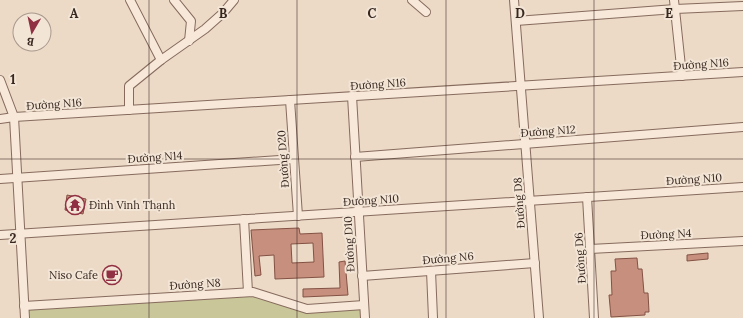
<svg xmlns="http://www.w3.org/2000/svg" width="743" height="318" font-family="Lora,serif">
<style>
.green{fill:#c9c69a}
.building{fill:#c78f7e;stroke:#835244;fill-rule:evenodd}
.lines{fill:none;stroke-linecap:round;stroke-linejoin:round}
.minor-casing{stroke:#866b5d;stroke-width:10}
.minor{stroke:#f7e8d9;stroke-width:8}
.grid{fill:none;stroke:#372720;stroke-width:1;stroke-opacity:0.55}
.labels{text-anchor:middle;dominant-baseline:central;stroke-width:4;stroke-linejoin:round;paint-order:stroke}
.street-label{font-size:11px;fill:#372720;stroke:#f3e5d5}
.poi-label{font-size:11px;fill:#372720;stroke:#f3e5d5;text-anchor:start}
.grid-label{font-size:13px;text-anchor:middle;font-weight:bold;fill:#372720;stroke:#f3e5d5;stroke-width:4;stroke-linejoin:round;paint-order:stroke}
</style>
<rect width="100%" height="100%" fill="#ecd9c6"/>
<polygon class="green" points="253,294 307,312 361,308 362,318 28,318 27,308"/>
<g class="building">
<polygon points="67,195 86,199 83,214 65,210"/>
<path d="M 299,228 L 300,234 L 322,233 L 324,277 L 275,279 L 274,255 L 259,256 L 261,275 L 255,276 L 251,230 ZM 313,243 L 314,262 L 292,263 L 291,244 Z"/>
<polygon points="708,253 708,259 687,261 687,255"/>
<polygon points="637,258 638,269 642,269 644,293 648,293 649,312 645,312 645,315 611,317 609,295 612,295 611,271 616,271 615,259"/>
<polygon points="345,261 348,295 303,297 303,289 340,288 339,262"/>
</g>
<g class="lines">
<g class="minor-casing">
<g id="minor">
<polyline points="130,0 161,60"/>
<polyline points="174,0 191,21 189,41"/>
<polyline points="412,0 426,12"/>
<polyline points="514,0 539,318"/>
<polyline points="674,0 682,76"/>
<polyline points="516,21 675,9 743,6"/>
<polyline points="0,80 14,117 25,318"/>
<polyline points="352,96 365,318"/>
<polyline points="290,100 298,216"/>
<polyline points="129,110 129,86 161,60 205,29 223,13 234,0"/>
<polyline points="0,119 14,117 743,72"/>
<polyline points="355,157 743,127"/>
<polyline points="0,179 294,159"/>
<polyline points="587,197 594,318"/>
<polyline points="244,219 248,292"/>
<polyline points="0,235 743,187"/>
<polyline points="590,249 743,241"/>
<polyline points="431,271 433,318"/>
<polyline points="362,276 535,263"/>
<polyline points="24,306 253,292 307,309 364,305"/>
</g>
</g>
<use href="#minor" class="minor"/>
</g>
<path class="grid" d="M 149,0 L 149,318M 297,0 L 297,318M 446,0 L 446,318M 594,0 L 594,318M 0,159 L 743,159"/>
<defs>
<g id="temple-ring" transform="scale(1)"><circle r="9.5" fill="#f3e5d5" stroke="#913042" stroke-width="1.5"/><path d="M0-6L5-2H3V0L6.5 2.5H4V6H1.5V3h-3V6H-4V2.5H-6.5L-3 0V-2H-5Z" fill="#913042"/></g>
<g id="cafe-ring" transform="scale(1)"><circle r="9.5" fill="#f3e5d5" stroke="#913042" stroke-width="1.5"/><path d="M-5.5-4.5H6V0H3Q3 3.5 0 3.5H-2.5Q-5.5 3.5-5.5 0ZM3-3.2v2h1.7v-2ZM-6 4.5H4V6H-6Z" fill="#913042"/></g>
</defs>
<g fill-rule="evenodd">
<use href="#temple-ring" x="75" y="205"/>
<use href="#cafe-ring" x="112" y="275"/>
</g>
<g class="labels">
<g class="street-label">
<text transform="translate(701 64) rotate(-4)">Đường N16</text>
<text transform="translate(378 84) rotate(-4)">Đường N16</text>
<text transform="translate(54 104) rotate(-4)">Đường N16</text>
<text transform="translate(548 131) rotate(-4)">Đường N12</text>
<text transform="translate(155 157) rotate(-4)">Đường N14</text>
<text transform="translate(283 159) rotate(-94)">Đường D20</text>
<text transform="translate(694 179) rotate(-4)">Đường N10</text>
<text transform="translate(371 200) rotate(-4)">Đường N10</text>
<text transform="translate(519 203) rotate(-94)">Đường D8</text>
<text transform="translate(666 234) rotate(-3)">Đường N4</text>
<text transform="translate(349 244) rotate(-93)">Đường D10</text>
<text transform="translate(448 258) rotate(-5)">Đường N6</text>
<text transform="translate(580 258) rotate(-94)">Đường D6</text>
<text transform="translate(195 284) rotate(-4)">Đường N8</text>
</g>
<g class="poi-label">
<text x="89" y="205">Đình Vinh Thạnh</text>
<text x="98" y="275" text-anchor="end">Niso Cafe</text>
</g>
</g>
<g class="grid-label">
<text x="74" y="18">A</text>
<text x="223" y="18">B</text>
<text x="372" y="18">C</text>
<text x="520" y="18">D</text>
<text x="669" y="18">E</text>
<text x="13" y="84">1</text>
<text x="13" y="243">2</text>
</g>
<g transform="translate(32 32) rotate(189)"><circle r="19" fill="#f3e5d5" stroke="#a8998d"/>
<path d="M0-3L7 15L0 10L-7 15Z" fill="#913042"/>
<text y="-6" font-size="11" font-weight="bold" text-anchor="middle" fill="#372720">B</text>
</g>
</svg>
